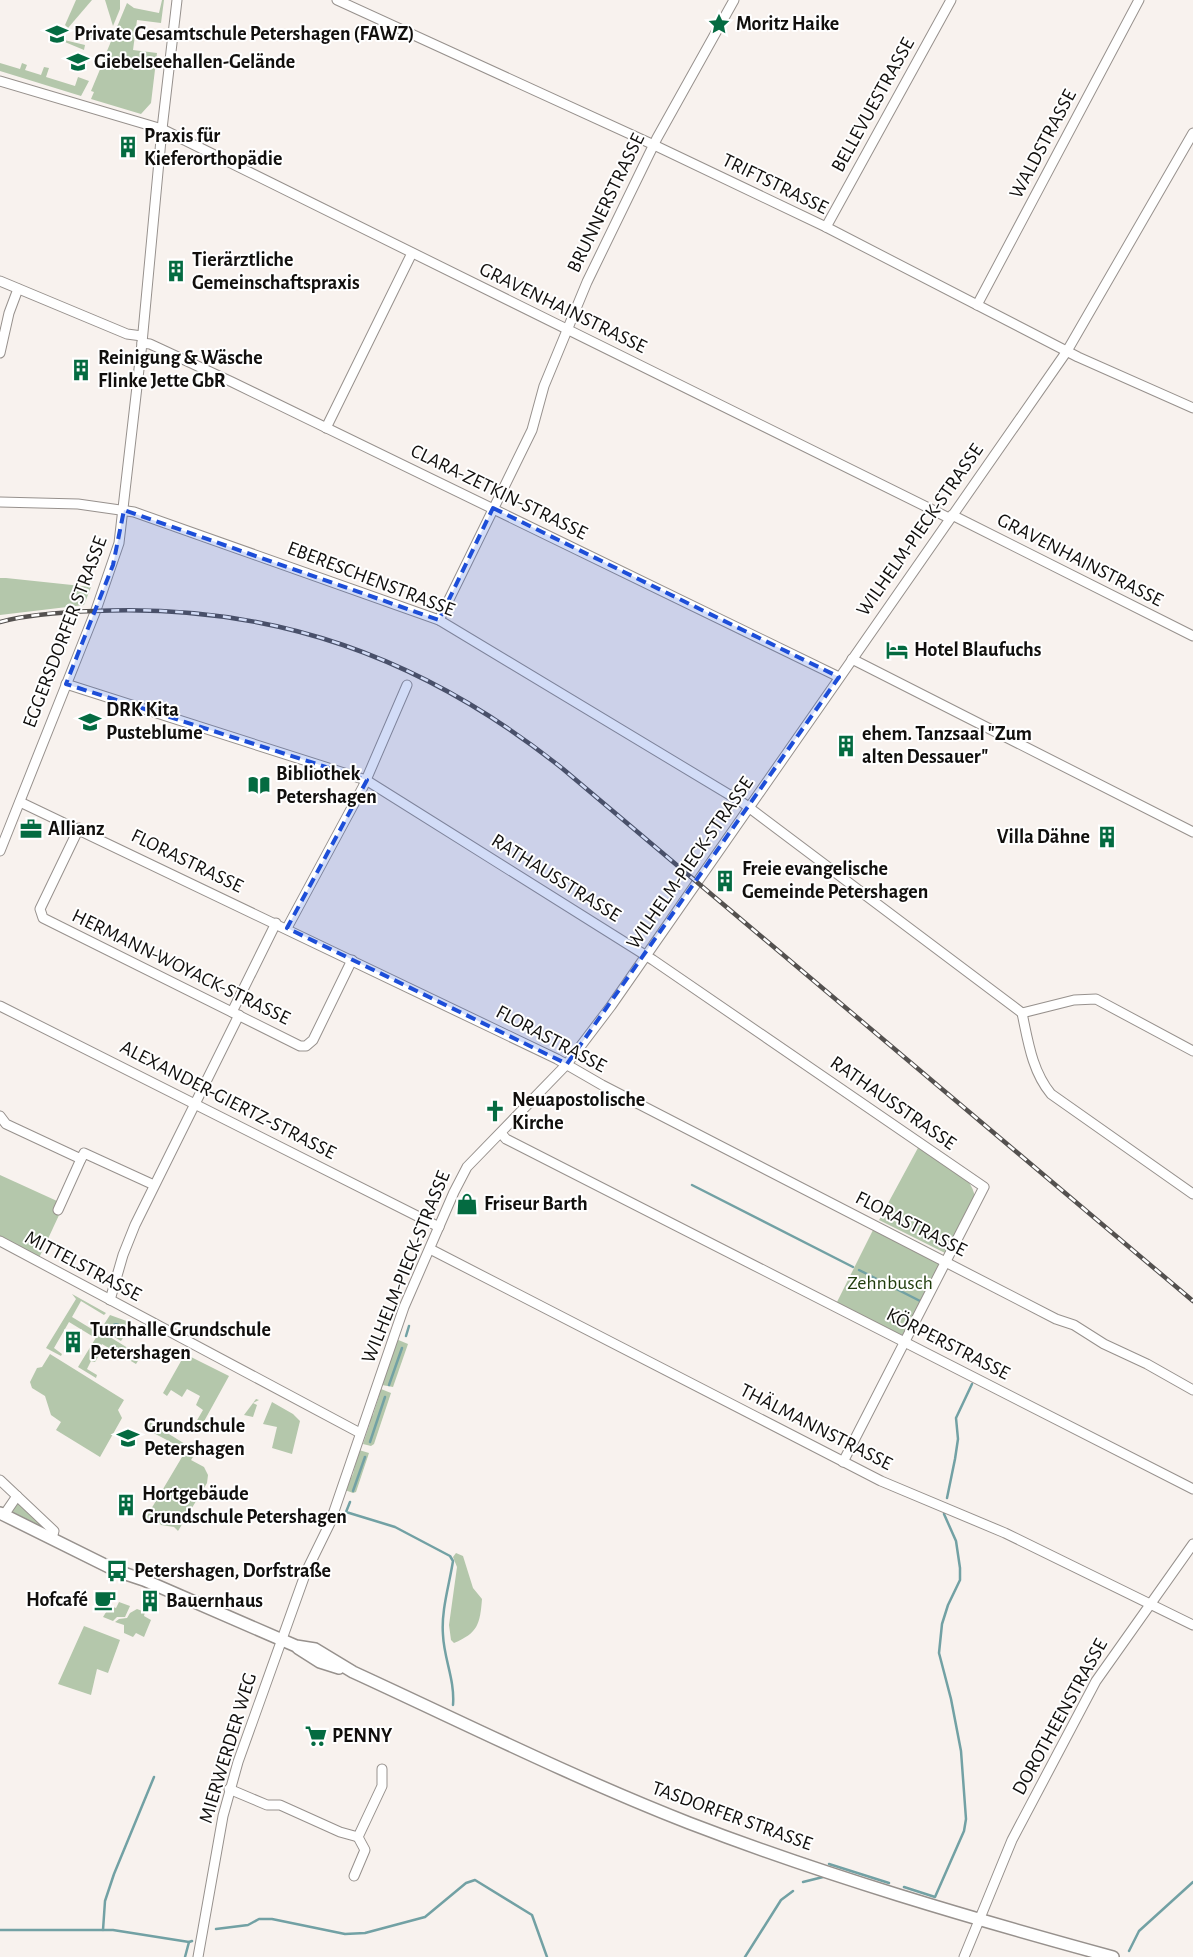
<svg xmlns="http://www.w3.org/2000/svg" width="1193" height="1957" font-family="'Alegreya Sans',sans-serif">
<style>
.green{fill:#b4c7ab}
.water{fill:#72a1a4}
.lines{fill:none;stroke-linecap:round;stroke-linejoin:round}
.stream{stroke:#72a1a4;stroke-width:2.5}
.minor-casing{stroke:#97918d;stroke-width:11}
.major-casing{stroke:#97918d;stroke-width:14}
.minor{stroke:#fff;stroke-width:9}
.major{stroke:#fff;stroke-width:11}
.rail-casing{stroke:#54514f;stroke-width:4.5}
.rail{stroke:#fff;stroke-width:2.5;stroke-dasharray:8;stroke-linecap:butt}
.marked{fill:#1d4ed8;fill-opacity:0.2;stroke:#1d4ed8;stroke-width:4;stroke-dasharray:10 6;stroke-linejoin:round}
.labels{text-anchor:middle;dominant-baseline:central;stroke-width:4;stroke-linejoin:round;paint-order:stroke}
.poi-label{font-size:20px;font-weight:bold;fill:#110f0d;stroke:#fff;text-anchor:start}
.street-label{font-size:20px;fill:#110f0d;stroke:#fff}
.park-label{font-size:20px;fill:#1e3b0a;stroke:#fff}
</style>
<rect width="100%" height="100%" fill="#f8f2ee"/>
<g class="green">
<polygon points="76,0 92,0 68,28 65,25"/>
<polygon points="105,0 120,0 120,9 113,26"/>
<polygon points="162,0 164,0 161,23 137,20 133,50 157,53 151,103 141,114 91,99 94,92 91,91 101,67 108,70 109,67 102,63 127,3 134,8 159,13"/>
<polygon points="106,30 107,40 85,38 85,35"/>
<polygon points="60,39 85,45 84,50 60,40"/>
<polygon points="0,63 20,69 22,63 27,65 25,70 41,75 44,67 49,68 46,77 75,86 78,77 89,81 81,96 0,71"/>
<polygon points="0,578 6,578 91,587 84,605 0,615"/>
<path d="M 919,1146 C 939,1159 978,1175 975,1204 C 974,1214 954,1244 949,1255 L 879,1220 Z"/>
<polygon points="0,1175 57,1201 60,1213 39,1258 0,1238"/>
<polygon points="874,1228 943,1263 906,1339 836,1304"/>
<polygon points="72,1294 106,1313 104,1315 81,1301 72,1317 95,1331 92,1336 69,1322 54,1348 62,1354 61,1356 46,1348 76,1299"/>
<polygon points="110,1315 132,1323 121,1341 101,1329"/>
<polygon points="100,1331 141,1356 136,1364 102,1344 97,1352 100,1354 95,1362 91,1361 87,1369 97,1375 96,1378 78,1367"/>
<polygon points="396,1339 408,1344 393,1387 382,1385"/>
<polygon points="50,1354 124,1400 118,1410 122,1418 100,1457 56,1430 61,1422 51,1415 45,1396 32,1388 30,1382 37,1368 42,1367"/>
<polygon points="185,1354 229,1376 202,1425 196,1422 203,1410 196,1405 200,1396 187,1389 182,1397 171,1390 167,1396 163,1393"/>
<polygon points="381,1389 391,1393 374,1444 371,1446 363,1444 370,1423 369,1419 373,1415 379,1396 377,1393"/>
<polygon points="256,1399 259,1400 253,1403 257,1405 253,1417 244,1415"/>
<polygon points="272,1402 293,1414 300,1421 292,1454 272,1448 277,1427 263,1424"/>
<polygon points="148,1421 185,1444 182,1448 144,1428"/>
<polygon points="359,1450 369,1453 356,1492 353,1493 345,1490 353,1474"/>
<polygon points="185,1452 193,1457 191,1460 204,1467 208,1475 207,1483 178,1531 174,1527 161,1525 153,1514 148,1523 144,1521"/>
<polygon points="19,1502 45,1528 12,1514 14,1505"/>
<path d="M 456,1553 L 463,1556 L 473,1588 L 482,1599 C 480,1624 478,1633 454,1643 L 451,1640 L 449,1625 L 457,1567 L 453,1557 Z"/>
<polygon points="119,1602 130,1606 125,1617 117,1617 113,1621 103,1617 110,1606 116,1608"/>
<polygon points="137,1609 145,1612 144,1616 151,1620 144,1637 136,1633 133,1637 124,1633 124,1625 115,1622 119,1619 127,1618 130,1613"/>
<polygon points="84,1626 120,1640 108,1673 97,1669 91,1695 58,1684"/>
</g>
<circle class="water" cx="116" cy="1329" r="6"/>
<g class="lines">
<g class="stream">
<polyline points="692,1185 853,1267"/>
<polyline points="859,1270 922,1302"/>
<polyline points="406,1336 409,1326"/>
<polyline points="389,1385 402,1348"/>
<polyline points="370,1442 385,1397"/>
<polyline points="353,1491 365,1457"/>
<polyline points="947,1498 955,1459 958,1439 956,1418 972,1384"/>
<path d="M 350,1502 L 346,1512 L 395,1527 L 450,1556 L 453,1561 C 449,1586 441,1611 443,1635 C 444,1659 455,1680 453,1705"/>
<polyline points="829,1864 889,1883"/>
<polyline points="803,1882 823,1877"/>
<polyline points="904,1887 935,1897 964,1831 966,1819 961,1751 951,1699 939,1653 942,1624 948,1605 960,1580 960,1568 956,1541 944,1514"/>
<polyline points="216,1929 248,1925 259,1919 272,1919 345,1934 365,1933 425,1917 466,1883 475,1880 532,1915 547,1957"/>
<polyline points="0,1930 113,1930 189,1942 192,1941"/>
<polyline points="103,1930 105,1901 114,1874 154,1777"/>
<polyline points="1129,1951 1139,1931 1193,1882"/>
<polyline points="185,1957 189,1942"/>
<polyline points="745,1957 781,1900 793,1891"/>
</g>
<g class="minor-casing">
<g id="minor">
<polyline points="337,0 654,145 826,227 1078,357 1193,408"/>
<polyline points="0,81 162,129 949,518"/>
<polyline points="826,227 951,0"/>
<polyline points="0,281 127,334 142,336"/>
<polyline points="977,305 1139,0"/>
<polyline points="142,343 150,344 232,382 839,677"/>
<polyline points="0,353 9,313 18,289"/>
<polyline points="326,428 412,253"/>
<polyline points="0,502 78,504 134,512 439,620 743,803 1022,1013"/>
<polyline points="952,515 1193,636"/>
<polyline points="439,620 532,430 544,386 587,282 657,138 734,0"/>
<polyline points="852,659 1193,832"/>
<polyline points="66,684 366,780 653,960 984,1187 843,1462"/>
<polyline points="20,802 557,1059 602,1085 1056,1319 1074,1325 1104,1344 1147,1364 1193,1390"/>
<polyline points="79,828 40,909 43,918 300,1046 306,1046 313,1040 352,960"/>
<polyline points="0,851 96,610 119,543 142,343 162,129 177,0"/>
<polyline points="287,928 363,787 407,685"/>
<polyline points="0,1006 439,1227"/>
<polyline points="232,1012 276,923"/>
<path d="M 1022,1013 C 1028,1041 1032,1071 1051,1094 L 1193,1194"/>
<polyline points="1022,1013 1074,1000 1096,999 1193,1051"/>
<polyline points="0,1116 6,1124 81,1159 84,1153 154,1185"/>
<polyline points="501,1133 506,1139 1193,1489"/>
<polyline points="58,1210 81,1159"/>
<polyline points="0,1241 360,1433"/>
<polyline points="430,1249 881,1481 1005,1533 1193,1625"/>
<polyline points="110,1300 123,1255 135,1225 239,1015"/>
<polyline points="0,1480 54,1531 52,1538"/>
<polyline points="4,1515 17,1496"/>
<polyline points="229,1789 267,1805 280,1805 340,1832 358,1837 382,1786 382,1769"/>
<polyline points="354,1876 365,1850 358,1837"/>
<polyline points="198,1957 223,1816 238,1762 306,1572 330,1523 404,1307 454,1192 467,1167 567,1064 611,1006 1067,351 1193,133"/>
<polyline points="964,1957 1012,1840 1096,1681 1193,1544"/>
</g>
</g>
<g class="major-casing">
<g id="major">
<path d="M 0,1513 L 117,1571 L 144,1580 L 296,1646 L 315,1649 L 353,1672 C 464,1723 574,1778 689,1823 C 827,1876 970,1918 1113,1957"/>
<polyline points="298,1648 320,1662 339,1668"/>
</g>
</g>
<use href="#minor" class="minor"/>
<use href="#major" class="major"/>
<g class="rail-casing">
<path id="rail" d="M 0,622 C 30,614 63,612 94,611 C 273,603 423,657 563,769 L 1193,1301"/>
</g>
<use href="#rail" class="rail"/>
</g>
<path class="marked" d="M 493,508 L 839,677 L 567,1064 L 287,928 L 367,780 L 66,684 L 113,565 L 124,510 L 439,620 Z"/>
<defs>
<g id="sight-bare" transform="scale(1.725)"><path d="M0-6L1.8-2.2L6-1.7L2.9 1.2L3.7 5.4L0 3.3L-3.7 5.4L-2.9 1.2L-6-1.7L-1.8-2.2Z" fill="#046b41" stroke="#fff" stroke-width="2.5" paint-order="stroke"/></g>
<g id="school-bare" transform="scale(1.725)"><path d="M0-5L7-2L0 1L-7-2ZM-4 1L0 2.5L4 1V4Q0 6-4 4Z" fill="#046b41" stroke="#fff" stroke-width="2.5" paint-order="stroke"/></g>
<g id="building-bare" transform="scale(1.725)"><path d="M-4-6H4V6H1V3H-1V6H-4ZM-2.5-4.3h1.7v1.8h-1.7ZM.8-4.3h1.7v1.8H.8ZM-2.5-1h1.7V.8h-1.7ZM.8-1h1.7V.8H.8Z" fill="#046b41" stroke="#fff" stroke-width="2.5" paint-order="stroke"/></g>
<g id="hotel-bare" transform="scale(1.725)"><path d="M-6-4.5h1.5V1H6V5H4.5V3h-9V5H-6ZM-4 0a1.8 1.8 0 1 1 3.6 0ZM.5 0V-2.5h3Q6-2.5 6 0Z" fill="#046b41" stroke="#fff" stroke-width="2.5" paint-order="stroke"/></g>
<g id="library-bare" transform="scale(1.725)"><path d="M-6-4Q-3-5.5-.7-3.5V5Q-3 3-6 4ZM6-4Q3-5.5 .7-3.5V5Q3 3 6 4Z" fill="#046b41" stroke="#fff" stroke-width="2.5" paint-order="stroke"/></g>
<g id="office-bare" transform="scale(1.725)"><path d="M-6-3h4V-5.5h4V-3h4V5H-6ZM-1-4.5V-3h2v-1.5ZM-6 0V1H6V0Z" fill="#046b41" stroke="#fff" stroke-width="2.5" paint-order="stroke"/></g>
<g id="church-bare" transform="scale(1.725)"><path d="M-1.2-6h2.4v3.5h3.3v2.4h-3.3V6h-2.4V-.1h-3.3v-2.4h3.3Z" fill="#046b41" stroke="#fff" stroke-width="2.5" paint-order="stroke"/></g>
<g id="shop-bare" transform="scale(1.725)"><path d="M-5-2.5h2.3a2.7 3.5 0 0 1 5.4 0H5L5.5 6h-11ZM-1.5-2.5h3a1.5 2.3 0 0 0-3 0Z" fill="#046b41" stroke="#fff" stroke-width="2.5" paint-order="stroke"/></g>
<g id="bus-bare" transform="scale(1.725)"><path d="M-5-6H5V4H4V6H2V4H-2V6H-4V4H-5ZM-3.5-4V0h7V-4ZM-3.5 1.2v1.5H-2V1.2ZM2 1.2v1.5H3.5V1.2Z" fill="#046b41" stroke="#fff" stroke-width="2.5" paint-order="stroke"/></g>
<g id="cafe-bare" transform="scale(1.725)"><path d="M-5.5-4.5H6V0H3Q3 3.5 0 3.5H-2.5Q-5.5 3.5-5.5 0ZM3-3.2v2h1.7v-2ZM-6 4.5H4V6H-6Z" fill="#046b41" stroke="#fff" stroke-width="2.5" paint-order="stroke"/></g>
<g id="supermarket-bare" transform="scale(1.725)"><path d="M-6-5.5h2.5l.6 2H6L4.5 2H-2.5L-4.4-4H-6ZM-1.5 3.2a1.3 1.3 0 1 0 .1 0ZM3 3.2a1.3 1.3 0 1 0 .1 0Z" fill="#046b41" stroke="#fff" stroke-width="2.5" paint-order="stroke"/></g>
</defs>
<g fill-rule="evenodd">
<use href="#sight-bare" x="719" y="24"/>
<use href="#school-bare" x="57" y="34"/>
<use href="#school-bare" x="78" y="62"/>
<use href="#building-bare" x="128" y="147"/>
<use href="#building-bare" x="176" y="271"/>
<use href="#building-bare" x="81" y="370"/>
<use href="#hotel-bare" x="897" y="650"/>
<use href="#school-bare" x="90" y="722"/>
<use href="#building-bare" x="846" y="746"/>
<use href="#library-bare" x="259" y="785"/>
<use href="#office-bare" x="31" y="829"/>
<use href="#building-bare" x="1107" y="837"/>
<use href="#building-bare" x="725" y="881"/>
<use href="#church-bare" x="495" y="1111"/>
<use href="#shop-bare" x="467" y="1204"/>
<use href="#building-bare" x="73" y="1342"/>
<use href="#school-bare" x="128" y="1438"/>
<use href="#building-bare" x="126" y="1505"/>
<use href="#bus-bare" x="117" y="1571"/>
<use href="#cafe-bare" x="105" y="1600"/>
<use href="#building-bare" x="150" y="1601"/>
<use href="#supermarket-bare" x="316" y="1736"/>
</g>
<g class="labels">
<g class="poi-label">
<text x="736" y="24">Moritz Haike</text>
<text x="74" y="34">Private Gesamtschule Petershagen (FAWZ)</text>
<text x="94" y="62">Giebelseehallen-Gelände</text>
<text x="144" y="136">Praxis für<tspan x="144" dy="23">Kieferorthopädie</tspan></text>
<text x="192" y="260">Tierärztliche<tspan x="192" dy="23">Gemeinschaftspraxis</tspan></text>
<text x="98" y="358">Reinigung &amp; Wäsche<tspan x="98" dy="23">Flinke Jette GbR</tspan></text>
<text x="914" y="650">Hotel Blaufuchs</text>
<text x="106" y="710">DRK Kita<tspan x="106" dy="23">Pusteblume</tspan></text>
<text x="862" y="734">ehem. Tanzsaal "Zum<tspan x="862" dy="23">alten Dessauer"</tspan></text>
<text x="276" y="774">Bibliothek<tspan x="276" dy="23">Petershagen</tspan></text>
<text x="48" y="829">Allianz</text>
<text x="1090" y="837" text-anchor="end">Villa Dähne</text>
<text x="742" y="869">Freie evangelische<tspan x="742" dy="23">Gemeinde Petershagen</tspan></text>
<text x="512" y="1100">Neuapostolische<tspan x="512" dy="23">Kirche</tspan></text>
<text x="484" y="1204">Friseur Barth</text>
<text x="90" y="1330">Turnhalle Grundschule<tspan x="90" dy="23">Petershagen</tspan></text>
<text x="144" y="1426">Grundschule<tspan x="144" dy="23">Petershagen</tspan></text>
<text x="142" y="1494">Hortgebäude<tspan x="142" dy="23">Grundschule Petershagen</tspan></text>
<text x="134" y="1571">Petershagen, Dorfstraße</text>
<text x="88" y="1600" text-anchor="end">Hofcafé</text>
<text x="166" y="1601">Bauernhaus</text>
<text x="332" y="1736">PENNY</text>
</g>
<g class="street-label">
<text transform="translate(873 105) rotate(-61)">BELLEVUESTRASSE</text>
<text transform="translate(1043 144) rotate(-62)">WALDSTRASSE</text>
<text transform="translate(775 184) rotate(26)">TRIFTSTRASSE</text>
<text transform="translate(606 203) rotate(-64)">BRUNNERSTRASSE</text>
<text transform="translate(563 308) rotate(26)">GRAVENHAINSTRASSE</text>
<text transform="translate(499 492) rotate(26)">CLARA-ZETKIN-STRASSE</text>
<text transform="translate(920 530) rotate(-55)">WILHELM-PIECK-STRASSE</text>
<text transform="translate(1080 560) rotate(27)">GRAVENHAINSTRASSE</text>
<text transform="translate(371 579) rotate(21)">EBERESCHENSTRASSE</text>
<text transform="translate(65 632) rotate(-69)">EGGERSDORFER STRASSE</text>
<text transform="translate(187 861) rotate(26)">FLORASTRASSE</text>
<text transform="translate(690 863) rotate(-55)">WILHELM-PIECK-STRASSE</text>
<text transform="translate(556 878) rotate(32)">RATHAUSSTRASSE</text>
<text transform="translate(181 967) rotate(26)">HERMANN-WOYACK-STRASSE</text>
<text transform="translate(551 1039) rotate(28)">FLORASTRASSE</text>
<text transform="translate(228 1100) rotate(27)">ALEXANDER-GIERTZ-STRASSE</text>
<text transform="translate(893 1103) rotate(35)">RATHAUSSTRASSE</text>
<text transform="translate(911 1224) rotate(27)">FLORASTRASSE</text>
<text transform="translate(83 1266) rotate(28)">MITTELSTRASSE</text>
<text transform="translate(406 1267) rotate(-68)">WILHELM-PIECK-STRASSE</text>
<text transform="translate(948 1344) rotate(27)">KÖRPERSTRASSE</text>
<text transform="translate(816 1427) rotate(27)">THÄLMANNSTRASSE</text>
<text transform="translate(1060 1717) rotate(-61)">DOROTHEENSTRASSE</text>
<text transform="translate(228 1748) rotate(-73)">MIERWERDER WEG</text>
<text transform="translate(732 1816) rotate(20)">TASDORFER STRASSE</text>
</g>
<g class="park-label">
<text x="890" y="1283">Zehnbusch</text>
</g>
</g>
</svg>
